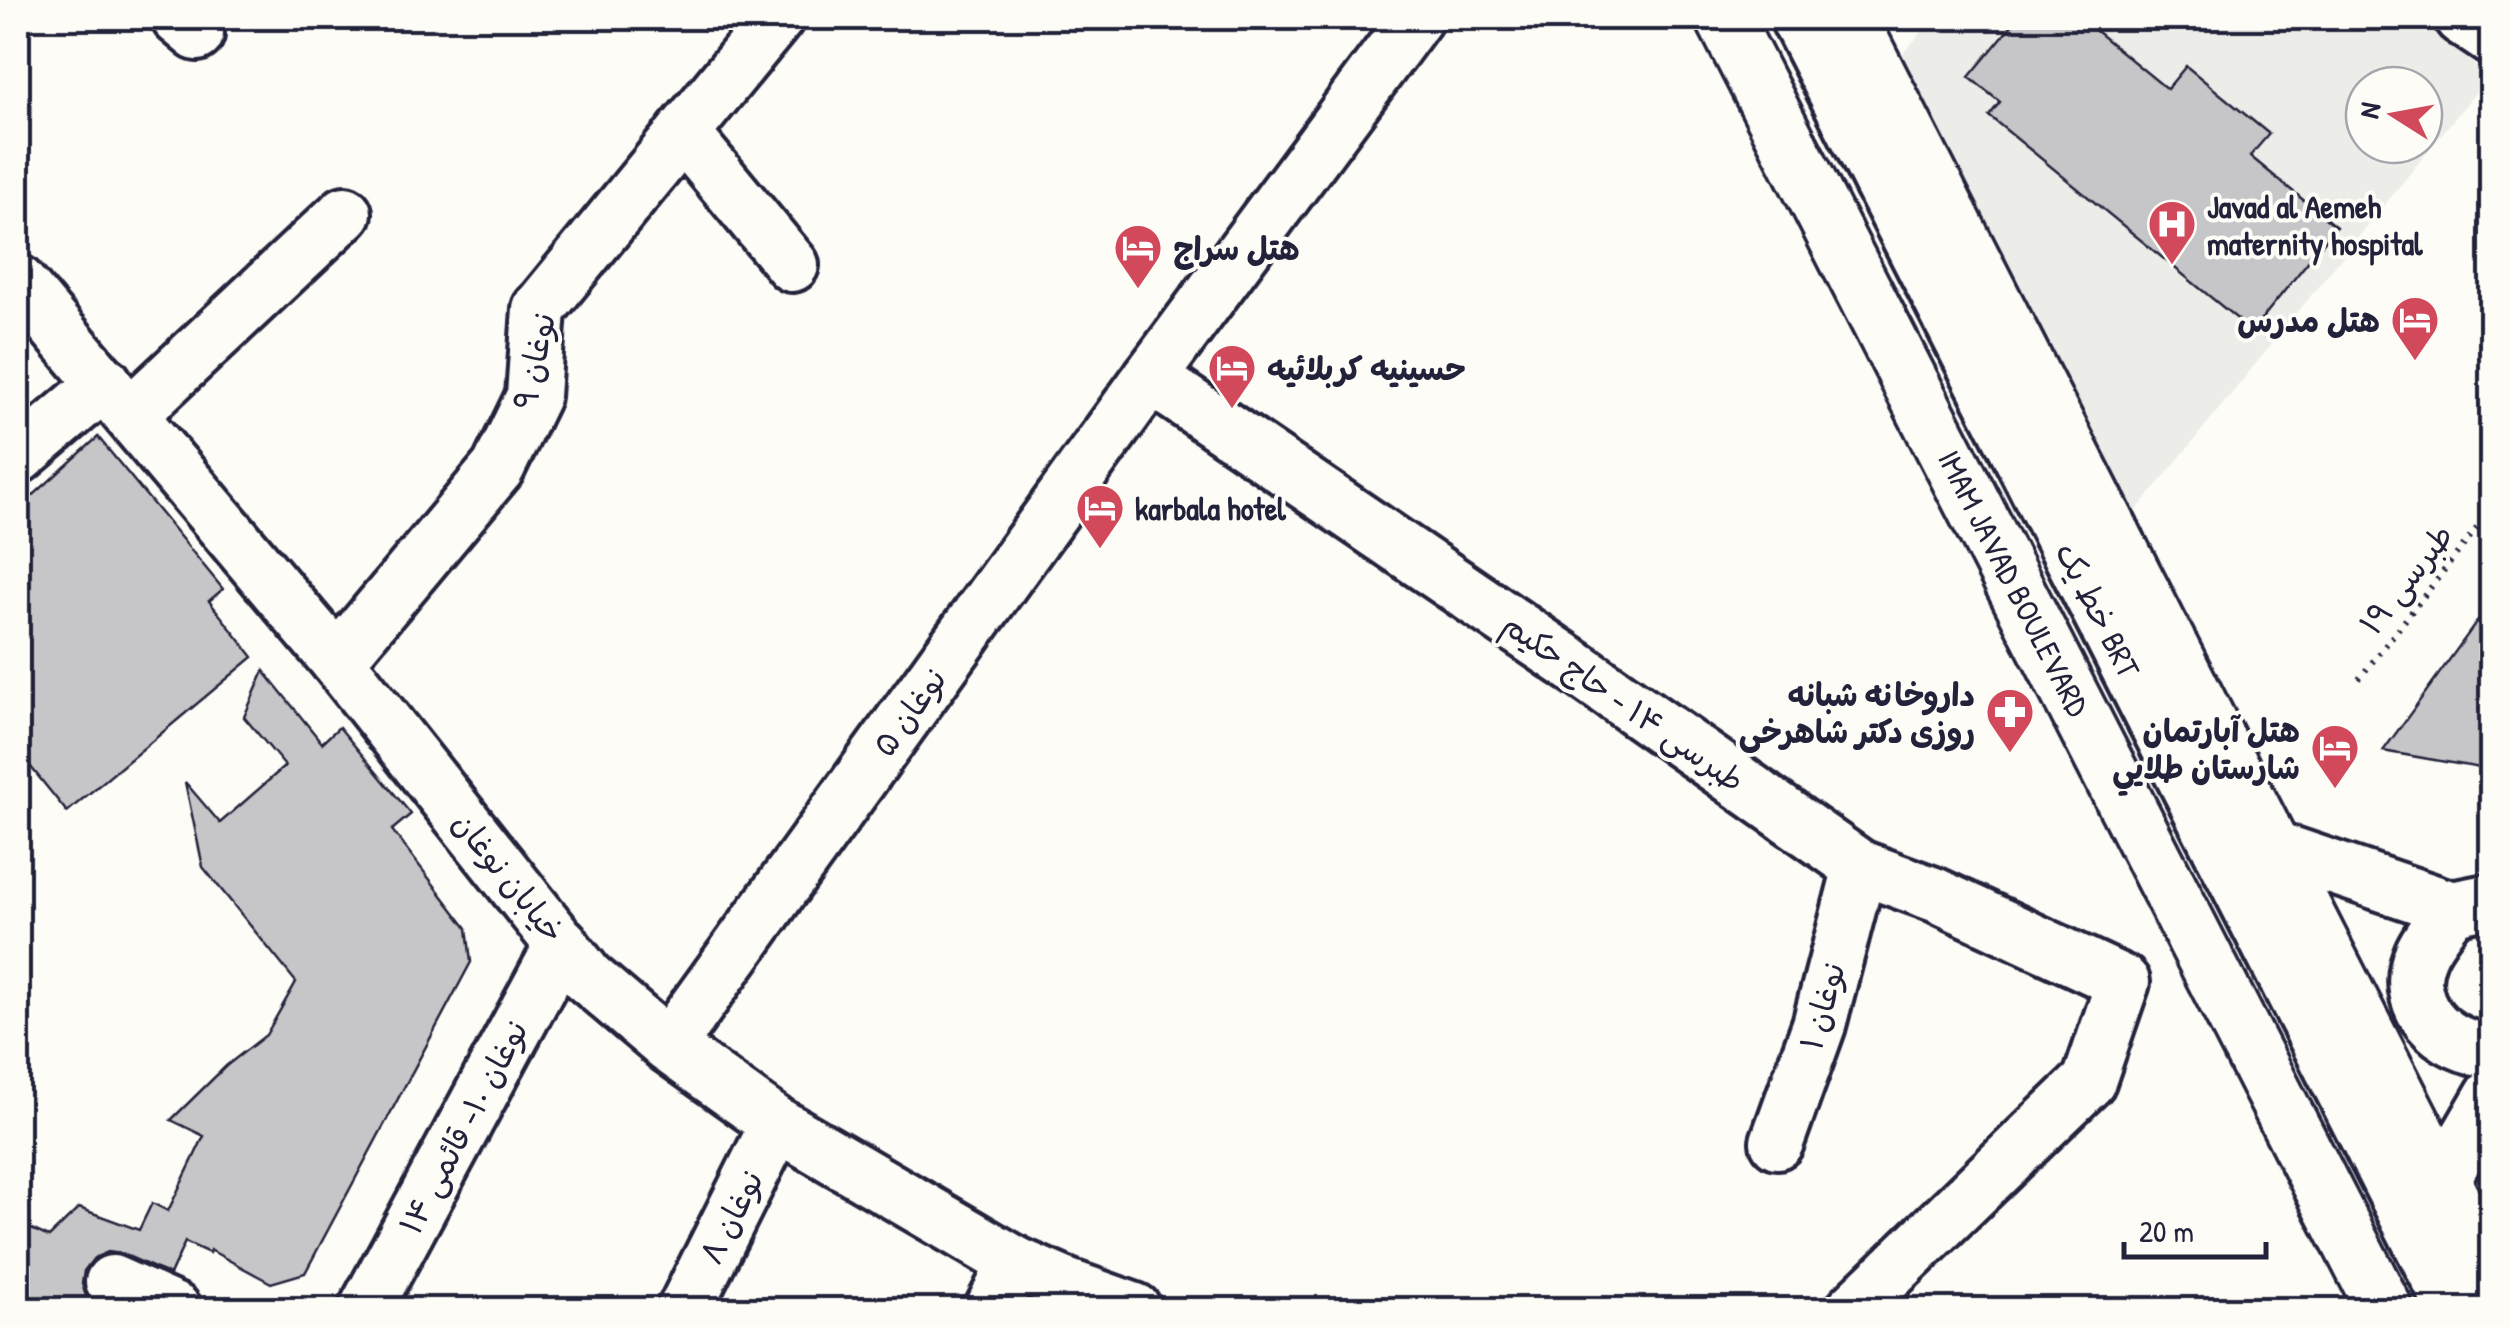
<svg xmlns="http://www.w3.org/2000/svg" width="2509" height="1327" font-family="'Patrick Hand','Playpen Sans Arabic',sans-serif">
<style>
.built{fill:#ecece9;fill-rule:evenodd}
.building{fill:#c6c6c8;stroke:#22223b;stroke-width:2.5}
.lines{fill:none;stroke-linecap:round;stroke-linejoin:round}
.minor-casing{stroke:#22223b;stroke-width:60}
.major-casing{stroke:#22223b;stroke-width:62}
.path{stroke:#22223b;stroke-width:6;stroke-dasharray:2.5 8;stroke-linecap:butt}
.minor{stroke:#fdfcf7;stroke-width:52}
.major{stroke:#fdfcf7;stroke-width:55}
.labels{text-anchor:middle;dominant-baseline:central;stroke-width:8;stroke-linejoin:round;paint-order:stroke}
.poi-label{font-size:32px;font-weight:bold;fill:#22223b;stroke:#fdfcf7;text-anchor:start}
.street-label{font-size:32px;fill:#22223b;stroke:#fdfcf7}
</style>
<rect width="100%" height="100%" fill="#fdfcf7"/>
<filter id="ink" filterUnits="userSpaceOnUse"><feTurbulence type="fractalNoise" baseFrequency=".01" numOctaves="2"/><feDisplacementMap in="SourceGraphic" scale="20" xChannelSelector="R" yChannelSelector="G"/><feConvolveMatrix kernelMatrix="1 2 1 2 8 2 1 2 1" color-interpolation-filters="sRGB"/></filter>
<g filter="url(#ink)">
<path class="built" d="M 1935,18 L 2419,18 L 2488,77 L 2134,514 L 1902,54 ZM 2364,85 L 2424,85 L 2424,145 L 2364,145 Z"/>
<g class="building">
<polygon points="2018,18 2080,18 2167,89 2186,66 2269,134 2250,156 2336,227 2252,331 1989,116 2000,102 1969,77"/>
<polygon points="98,437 223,589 209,601 253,657 67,812 18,751 18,509"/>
<polygon points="2492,601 2492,770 2383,751"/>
<polygon points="264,671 322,743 339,727 411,814 392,830 467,928 471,962 305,1273 271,1283 210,1250 209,1253 185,1242 170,1275 123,1254 108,1252 94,1258 84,1271 82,1284 87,1299 99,1310 18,1310 18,1223 49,1237 79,1208 139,1230 152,1203 168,1211 204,1136 171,1120 226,1066 266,1035 296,982 203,867 185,782 220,823 285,766 244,717"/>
</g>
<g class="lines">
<g class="minor-casing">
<g id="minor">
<polyline points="178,18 197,34"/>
<polyline points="1797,18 2454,1310"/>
<polyline points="2461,18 2492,39"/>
<polyline points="683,133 792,265"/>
<polyline points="18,282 337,661 587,977 668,1046 777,1124 1015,1263 1068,1286 1135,1310"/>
<polyline points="1150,377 1580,670 1860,867 1936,895 2123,982 2089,1081 1852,1310"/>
<polyline points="131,414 345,213"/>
<polyline points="18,457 105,383"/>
<polyline points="337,661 498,468 533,396 539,309 777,18"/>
<polyline points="2269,846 2452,908 2492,900"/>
<path d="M 2452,908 C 2441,923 2428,938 2421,954 C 2399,1005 2443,1049 2492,1050"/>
<polyline points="668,1046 1150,377 1416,18"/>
<polyline points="1777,1142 1819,1025 1860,867"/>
<polyline points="2441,1183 2492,1095"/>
<polyline points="112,1282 175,1310"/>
<polyline points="365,1310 562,944"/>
<polyline points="684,1310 777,1124"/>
<polyline points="991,1310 1015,1263"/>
</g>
</g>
<g class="major-casing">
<g id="major">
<polyline points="1724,18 2385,1310"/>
<polyline points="1849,18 2492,1279"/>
</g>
</g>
<polyline class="path" points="2359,679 2492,509"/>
<use href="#minor" class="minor"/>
<use href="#major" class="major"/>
</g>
</g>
<defs>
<g id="hospital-pin" transform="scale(2.5)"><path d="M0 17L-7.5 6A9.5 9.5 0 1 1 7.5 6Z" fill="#d1495b" stroke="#fdfcf7"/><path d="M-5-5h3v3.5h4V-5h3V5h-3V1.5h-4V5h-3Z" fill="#fff"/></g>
<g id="hotel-pin" transform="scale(2.5)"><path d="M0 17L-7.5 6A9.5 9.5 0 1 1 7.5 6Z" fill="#d1495b" stroke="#fdfcf7"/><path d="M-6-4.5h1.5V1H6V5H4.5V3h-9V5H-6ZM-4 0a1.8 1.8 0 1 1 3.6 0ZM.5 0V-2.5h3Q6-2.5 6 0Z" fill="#fff"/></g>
<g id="pharmacy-pin" transform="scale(2.5)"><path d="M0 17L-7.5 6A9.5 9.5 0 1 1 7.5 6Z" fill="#d1495b" stroke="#fdfcf7"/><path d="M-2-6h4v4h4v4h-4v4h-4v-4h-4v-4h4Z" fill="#fff"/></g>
</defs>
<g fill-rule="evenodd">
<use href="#hospital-pin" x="2172" y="224"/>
<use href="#hotel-pin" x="1138" y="248"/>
<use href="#hotel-pin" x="2415" y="320"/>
<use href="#hotel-pin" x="1232" y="368"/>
<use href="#hotel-pin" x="1100" y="508"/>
<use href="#pharmacy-pin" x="2010" y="712"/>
<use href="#hotel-pin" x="2335" y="748"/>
</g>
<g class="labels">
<g class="poi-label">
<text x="2207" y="206">Javad al Aemeh<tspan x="2207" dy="37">maternity hospital</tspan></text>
<text x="1173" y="248">هتل سراج</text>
<text x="2380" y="320" text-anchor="end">هتل مدرس</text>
<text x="1267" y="368">حسینیه کربلائیه</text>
<text x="1135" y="508">karbala hotel</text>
<text x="1975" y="694" text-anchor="end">داروخانه شبانه<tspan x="1975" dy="37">روزی دکتر شاهرخی</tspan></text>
<text x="2300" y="730" text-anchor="end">هتل آبارتمان<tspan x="2300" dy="37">شارستان طلايي</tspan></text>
</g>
<g class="street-label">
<text transform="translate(534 361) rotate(-78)">نوغان ۹</text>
<text transform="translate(2406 579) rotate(-52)">طبرسی ۱۹</text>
<text transform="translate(2014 583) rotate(63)">IMAM JAVAD BOULEVARD</text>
<text transform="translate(2098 610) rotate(63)">خط یک BRT</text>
<text transform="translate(1624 702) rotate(35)">طبرسی ۱۴ - حاج حکیم</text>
<text transform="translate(909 712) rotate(-54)">نوغان ۵</text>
<text transform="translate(509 877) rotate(51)">خیابان نوغان</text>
<text transform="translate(1822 1006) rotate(-74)">نوغان ۱</text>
<text transform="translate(463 1127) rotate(-62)">نوغان ۱۰- قائمی ۱۴</text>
<text transform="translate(731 1217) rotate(-63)">نوغان ۸</text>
</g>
</g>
<rect width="2509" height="1327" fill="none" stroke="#fdfcf7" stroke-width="60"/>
<rect x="30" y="30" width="2449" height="1267" fill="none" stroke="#22223b" stroke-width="4" filter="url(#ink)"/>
<g transform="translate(2394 115) rotate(281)"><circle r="48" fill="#fdfcf7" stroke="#a5a5ac" stroke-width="2.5"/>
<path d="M0-8L18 38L0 25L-18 38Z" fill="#d1495b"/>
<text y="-15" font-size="28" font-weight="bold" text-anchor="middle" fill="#22223b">N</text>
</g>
<path d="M2124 1242v15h142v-15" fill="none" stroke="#22223b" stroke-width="5"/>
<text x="2139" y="1242" font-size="30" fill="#22223b" stroke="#fdfcf7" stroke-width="8" paint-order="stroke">20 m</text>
</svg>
